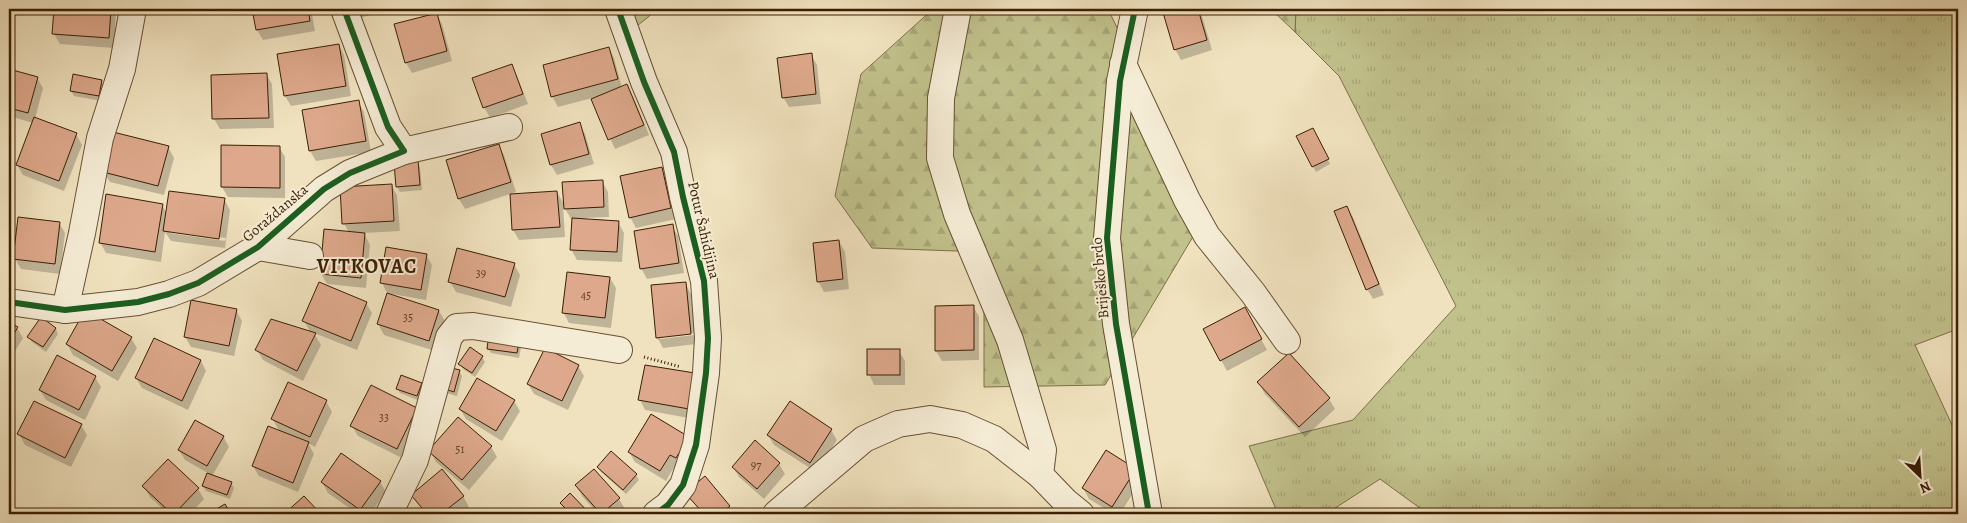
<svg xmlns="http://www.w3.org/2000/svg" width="1967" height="523" font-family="Alegreya,serif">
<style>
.grass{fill:url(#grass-tufts);stroke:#7e7048}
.forest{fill:url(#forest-firs);stroke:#7e7048}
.shadow{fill:#0003;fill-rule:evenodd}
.building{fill:#dda88b;stroke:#3b1f03}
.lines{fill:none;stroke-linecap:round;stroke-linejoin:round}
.minor-casing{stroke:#685032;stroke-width:28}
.path{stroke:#3b1f03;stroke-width:3;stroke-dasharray:1 2.5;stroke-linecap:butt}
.minor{stroke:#f5ecd5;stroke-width:26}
.cycleway-casing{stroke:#f5ecd5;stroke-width:9}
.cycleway{stroke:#1b5e20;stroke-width:6}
.labels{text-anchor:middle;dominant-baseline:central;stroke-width:4;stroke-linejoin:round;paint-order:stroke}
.number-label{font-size:12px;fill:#644125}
.street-label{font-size:15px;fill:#3b1f03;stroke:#f5ecd5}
.district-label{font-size:20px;font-weight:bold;letter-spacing:1px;fill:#3b1f03;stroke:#f5ecd5}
</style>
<defs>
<pattern id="grass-tufts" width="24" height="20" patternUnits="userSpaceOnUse" patternTransform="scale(1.25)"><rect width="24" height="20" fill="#c1c18c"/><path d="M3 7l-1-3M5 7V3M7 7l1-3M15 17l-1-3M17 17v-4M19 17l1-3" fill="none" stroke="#a7a577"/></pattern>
<pattern id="forest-firs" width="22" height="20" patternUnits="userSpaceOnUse" patternTransform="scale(1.25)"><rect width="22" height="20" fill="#c1c18c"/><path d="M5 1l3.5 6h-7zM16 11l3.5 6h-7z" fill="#a7a577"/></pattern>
</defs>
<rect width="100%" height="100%" fill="#f0e2be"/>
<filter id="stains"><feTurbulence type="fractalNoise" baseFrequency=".004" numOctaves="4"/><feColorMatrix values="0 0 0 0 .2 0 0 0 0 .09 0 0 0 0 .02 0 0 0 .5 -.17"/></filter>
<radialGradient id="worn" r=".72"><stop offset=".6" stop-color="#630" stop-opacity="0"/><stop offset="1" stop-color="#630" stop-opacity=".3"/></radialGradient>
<g class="grass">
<polygon points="627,9 658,9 632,30"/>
<polygon points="1296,9 1958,9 1958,329 1915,345 1958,438 1958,514 1428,514 1380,479 1326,514 1278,514 1249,446 1353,420 1456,306 1339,76 1295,32"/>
</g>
<g class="forest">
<polygon points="933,9 1108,9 1207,213 1105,385 984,387 984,252 872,248 835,196 861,74"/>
<polygon points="1271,9 1296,9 1295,32"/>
</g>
<g class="shadow">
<polygon points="56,9 116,9 114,48 60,44 54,34"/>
<polygon points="253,9 311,9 315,31 263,40 257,30"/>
<polygon points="353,9 399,9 358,18"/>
<polygon points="524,9 557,9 527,13"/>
<polygon points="1163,9 1200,9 1212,50 1181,60 1175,49"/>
<polygon points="436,14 442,24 452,61 412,73 406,63 396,25"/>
<polygon points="339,45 344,55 351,96 291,106 285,96"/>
<polygon points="609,48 614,58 622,88 627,86 633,96 649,135 615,149 592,98 558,107 552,96"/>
<polygon points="811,55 817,65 821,104 789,107 783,97"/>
<polygon points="512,65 517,76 528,104 490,118 484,107"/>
<polygon points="9,70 37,78 43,88 35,119 76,134 82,145 64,191 23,175 17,165 33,123 9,116"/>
<polygon points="266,74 272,84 274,128 220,129 214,119 213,76"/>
<polygon points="101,81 104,86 101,101 74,96 71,91"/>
<polygon points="358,102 364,112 371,152 316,161 310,151 304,111"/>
<polygon points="579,123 585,134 594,164 557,175 551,165"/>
<polygon points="1312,129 1330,164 1316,172 1298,137"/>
<polygon points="498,145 504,155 516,192 465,209 459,199"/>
<polygon points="168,147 174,158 164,195 110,182 104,172"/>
<polygon points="222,147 279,147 285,157 285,198 228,197 222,187"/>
<polygon points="417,162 420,167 422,190 400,192 397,187"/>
<polygon points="661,168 667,178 676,219 636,228 630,217"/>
<polygon points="9,180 15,190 9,215"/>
<polygon points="602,181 608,192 609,217 582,218 582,220 618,222 624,233 622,262 577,260 571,249 573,219 571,219 563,205 565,237 519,240 513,230 557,192 565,206"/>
<polygon points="391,185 397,195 400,231 364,233 370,245 366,288 327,284 321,274 349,233 344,223"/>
<path d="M 224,199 L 230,210 L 225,248 L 171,241 L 165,232 L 161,262 L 106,253 L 100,242 L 162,205 L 167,214 ZM 170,230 L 226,238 L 225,241 L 170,233 Z"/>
<polygon points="1347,207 1353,217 1384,295 1373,299 1367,289"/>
<polygon points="59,223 65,233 60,274 21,269 15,259"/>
<polygon points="672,226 678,236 684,273 647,279 641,268"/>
<polygon points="839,241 845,252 849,289 824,292 818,281"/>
<polygon points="426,255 432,265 426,300 392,294 391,296 439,311 445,321 435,351 384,335 378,324 387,293 382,283"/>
<polygon points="514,264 520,275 511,307 456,292 450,282"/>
<polygon points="610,278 616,288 611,328 569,323 563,312"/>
<polygon points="685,283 691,294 695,333 660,336 660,339 695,335 696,344 663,348 657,337"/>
<polygon points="366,303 372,313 357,350 314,333 321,345 303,381 263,360 257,350 311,333 304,321"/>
<polygon points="973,306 979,317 979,360 942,361 936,351"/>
<polygon points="236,310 242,321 234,356 191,347 185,337"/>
<polygon points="1250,319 1267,350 1227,371 1204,329"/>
<polygon points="9,323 17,328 23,338 9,361"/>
<polygon points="56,329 58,334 46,352 32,342 29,337"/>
<polygon points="131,338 137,348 118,381 73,355 67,344"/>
<polygon points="522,343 519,358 491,353 488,348"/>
<polygon points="899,351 905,361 905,385 874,385 869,374"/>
<polygon points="1288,355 1329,399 1335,409 1305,437 1264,393 1259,382"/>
<polygon points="57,357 95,377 101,387 85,420 46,400 40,390"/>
<polygon points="482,357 485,362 475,377 463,369 460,364"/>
<polygon points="201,361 206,371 188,410 142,388 136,378"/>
<polygon points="578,366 584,376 568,410 534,394 528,384"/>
<polygon points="459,371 462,376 457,396 446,393"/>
<polygon points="695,374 694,419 645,410 640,400"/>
<polygon points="421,384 424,389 420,401 400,393 397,388"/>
<polygon points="326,401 332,412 315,447 308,443 314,454 298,492 259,476 253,466 280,433 273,419"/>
<polygon points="514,401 520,411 502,441 466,419 460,409"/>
<polygon points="416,409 402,458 358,436 352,426"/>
<polygon points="458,419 491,447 497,457 469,490 436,462 430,451"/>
<polygon points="81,425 87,435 71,467 25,445 19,434"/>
<polygon points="831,430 837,440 816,472 774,445 768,435"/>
<polygon points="223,436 229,447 212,476 231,483 234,488 230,499 206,491 203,486 208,473 185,460 179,450"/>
<polygon points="688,438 676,464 666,481 635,462 629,452"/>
<polygon points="755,442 779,464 785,474 764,499 739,477 733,467"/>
<polygon points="1106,452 1141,480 1120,514 1114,514 1089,499 1083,488"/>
<polygon points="598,467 636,475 639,480 626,494 601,472"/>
<polygon points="594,470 619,499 625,509 619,514 598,514 582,496 576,485"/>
<polygon points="322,482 380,482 386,492 370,514 358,514 328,493"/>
<polygon points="144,487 198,489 204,499 190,514 168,514 150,497"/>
<polygon points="687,493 729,506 734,514 702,514"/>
<polygon points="413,495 463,496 469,507 460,514 426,514"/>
</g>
<g class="building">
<polygon points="54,9 111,9 109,38 52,34"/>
<polygon points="252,9 308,9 310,21 256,30"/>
<polygon points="1162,9 1198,9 1207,40 1174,50"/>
<polygon points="437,13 447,51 405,63 394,24"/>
<polygon points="339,44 346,86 284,96 277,54"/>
<polygon points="609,47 618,79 551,97 543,65"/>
<polygon points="812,53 816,94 782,98 777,58"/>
<polygon points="512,64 523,94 483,108 472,78"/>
<polygon points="9,69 38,77 28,113 9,108"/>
<polygon points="267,73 269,118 212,119 211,75"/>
<polygon points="73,74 102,80 99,96 70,91"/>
<polygon points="627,84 644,125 608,140 591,99"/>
<polygon points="359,100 366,141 309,151 302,110"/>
<polygon points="34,117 77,133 59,181 16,165"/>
<polygon points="580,122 589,154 550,165 541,134"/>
<polygon points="1313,128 1329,159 1312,167 1296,136"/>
<polygon points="113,132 169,146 158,186 103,172"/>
<polygon points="499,144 511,182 458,199 446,160"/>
<polygon points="221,145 280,146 280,188 221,187"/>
<polygon points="418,160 420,185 396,187 394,163"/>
<polygon points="662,167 671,208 629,218 620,176"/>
<polygon points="603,180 604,207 564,209 562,182"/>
<polygon points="392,184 394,221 342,224 340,187"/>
<polygon points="169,191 225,198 219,239 163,231"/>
<polygon points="557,191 560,227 512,230 510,194"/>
<polygon points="106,194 163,204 155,252 99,243"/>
<polygon points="1347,206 1379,284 1366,290 1334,211"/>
<polygon points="18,217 60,222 55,264 13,259"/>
<polygon points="572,218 619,221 617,252 570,250"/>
<polygon points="673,224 679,263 640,269 634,231"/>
<polygon points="324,229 365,233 361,278 320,274"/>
<polygon points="839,240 843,279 817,282 813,243"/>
<polygon points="386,247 427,254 421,290 380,283"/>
<polygon points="457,248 515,263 505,297 448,282"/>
<polygon points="567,272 610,277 605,318 562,313"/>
<polygon points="319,282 367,302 351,341 302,321"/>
<polygon points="686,282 691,334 656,338 651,285"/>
<polygon points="387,293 439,310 429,341 377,324"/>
<polygon points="191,300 237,309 229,346 184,337"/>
<polygon points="974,305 974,350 935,351 935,306"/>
<polygon points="1245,307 1262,339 1220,361 1203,329"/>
<polygon points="85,310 132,337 112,371 66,344"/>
<polygon points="41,317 56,328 43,347 27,337"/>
<polygon points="271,319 316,333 297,371 255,350"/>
<polygon points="9,322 18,327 9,342"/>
<polygon points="489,333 520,337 517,353 487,349"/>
<polygon points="154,338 201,360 182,401 135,378"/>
<polygon points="470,347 483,356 472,373 458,364"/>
<polygon points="545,348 579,365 562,401 527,384"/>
<rect x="867" y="349" width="33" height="26"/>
<polygon points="1289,353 1330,398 1299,427 1257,382"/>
<polygon points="57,355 96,376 79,410 39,390"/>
<polygon points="645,365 695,373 689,409 638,400"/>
<polygon points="447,367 460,370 454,392 442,388"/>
<polygon points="401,375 422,383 417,396 396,389"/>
<polygon points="477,378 515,400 496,431 459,409"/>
<polygon points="288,382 327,400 310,437 271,419"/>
<polygon points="371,385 417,408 397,449 350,426"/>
<polygon points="34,401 82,424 65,458 17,434"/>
<polygon points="790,401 832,429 810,463 767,435"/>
<polygon points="651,414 689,437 676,458 670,455 660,471 628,452"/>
<polygon points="458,417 492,446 462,480 428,451"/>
<polygon points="195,420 224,436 207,466 178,450"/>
<polygon points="268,426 309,442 293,483 252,466"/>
<polygon points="755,440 780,463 757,489 732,467"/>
<polygon points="1106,450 1136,469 1112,507 1082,488"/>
<polygon points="611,451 637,474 623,490 597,467"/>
<polygon points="341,453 381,481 360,510 321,482"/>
<polygon points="168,459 199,488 174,514 172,514 142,486"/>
<polygon points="442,469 464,496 441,514 427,514 411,495"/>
<polygon points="594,469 620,498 601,514 575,485"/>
<polygon points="207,473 232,482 227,495 202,486"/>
<polygon points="705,476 730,506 720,514 704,514 685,493"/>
<polygon points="570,493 590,514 571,514 560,503"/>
<polygon points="304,496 321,514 284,514"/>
<polygon points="225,504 231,514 208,514"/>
</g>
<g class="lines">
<g class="minor-casing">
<g id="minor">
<polyline points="618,9 644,82 674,152 683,197 704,281 708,338 706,373 696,445 683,485 668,505 656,514"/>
<polyline points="958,9 941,98 940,158 957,214 1010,340 1043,450 1040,475"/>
<polyline points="1135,9 1120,81 1107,238 1116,324 1149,514"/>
<polyline points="1123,64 1187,200 1207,236 1253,293 1287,341"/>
<polyline points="404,151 509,127"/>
<polyline points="258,247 310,256"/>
<polyline points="9,302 65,310 138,302 169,294 198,283 258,247 324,189 350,173 404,151 388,127 344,9"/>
<polyline points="65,310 82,233 100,138 122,69 133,9"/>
<polyline points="389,514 415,460 449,337 457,327 473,326 619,350"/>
<polyline points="776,514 864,439 898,424 930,419 962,425 994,439 1040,475 1065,501 1081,514"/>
</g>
</g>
<polyline class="path" points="644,357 681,367"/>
<use href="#minor" class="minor"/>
<g class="cycleway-casing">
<g id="cycleway">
<polyline points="618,9 644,82 674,152 683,197 704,281 708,338 706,373 696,445 683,485 668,505 656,514"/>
<polyline points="1135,9 1120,81 1107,238 1116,324 1149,514"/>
<polyline points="9,302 65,310 138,302 169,294 198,283 258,247 324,189 350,173 404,151 388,127 344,9"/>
</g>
</g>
<use href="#cycleway" class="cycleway"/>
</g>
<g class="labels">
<g class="number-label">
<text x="481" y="273">39</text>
<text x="586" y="295">45</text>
<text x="408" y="317">35</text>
<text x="384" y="417">33</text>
<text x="460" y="449">51</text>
<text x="756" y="465">97</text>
</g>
<g class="street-label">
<text transform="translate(275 213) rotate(-40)">Goraždanska</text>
<text transform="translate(704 230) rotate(77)">Potur Šahidijina</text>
<text transform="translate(1100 278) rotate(-95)">Briješko brdo</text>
</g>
<g class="district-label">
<text x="367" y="266">VITKOVAC</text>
</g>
</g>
<rect width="1967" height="523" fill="none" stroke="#f0e2be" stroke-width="30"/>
<rect x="10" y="10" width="1947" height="503" fill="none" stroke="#3b1f03" stroke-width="2.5"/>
<rect x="15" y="15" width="1937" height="493" fill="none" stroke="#3b1f03"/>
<g transform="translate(1920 476) rotate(155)" stroke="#f5ecd5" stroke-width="4" paint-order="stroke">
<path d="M0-4L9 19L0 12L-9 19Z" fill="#3b1f03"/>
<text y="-8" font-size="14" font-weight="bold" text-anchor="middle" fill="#3b1f03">N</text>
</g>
<rect width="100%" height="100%" filter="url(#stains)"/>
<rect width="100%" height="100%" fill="url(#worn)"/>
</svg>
